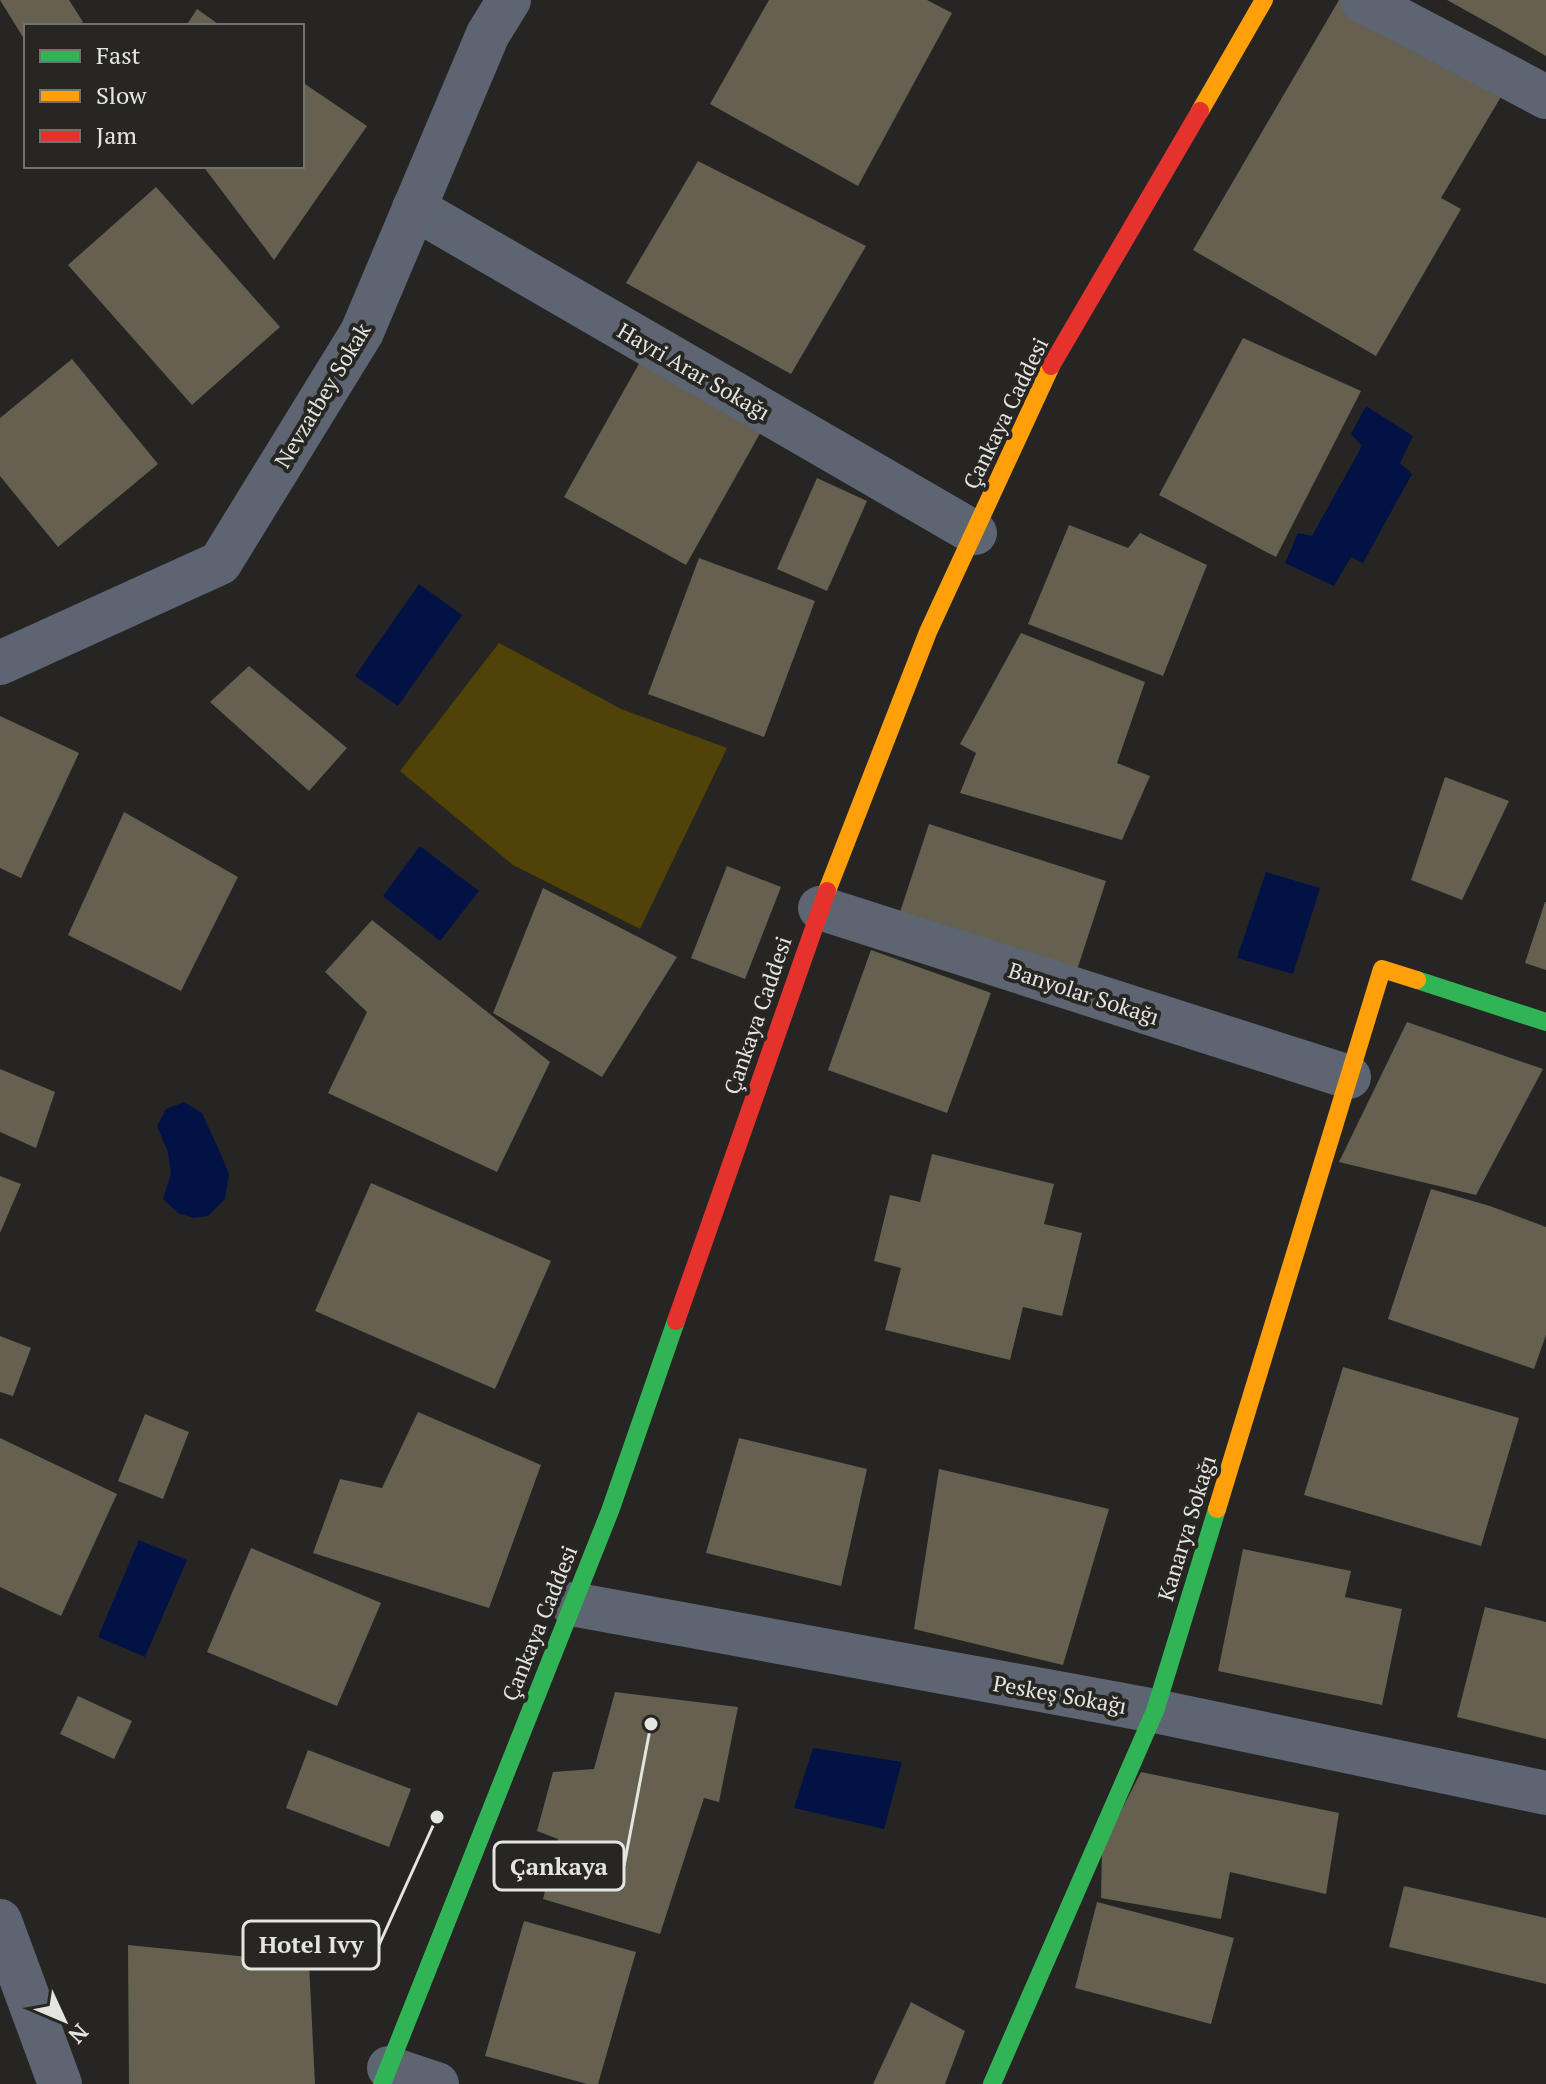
<svg xmlns="http://www.w3.org/2000/svg" width="1546" height="2084" font-family="'PT Serif',serif">
<style>
.green{fill:#514307}
.water{fill:#031244}
.building{fill:#65604f}
.lines{fill:none;stroke-linecap:round;stroke-linejoin:round}
.street{stroke:#5c6571;stroke-width:44}
.fast{stroke:#30b455;stroke-width:18}
.slow{stroke:#ff9f0a;stroke-width:18}
.jam{stroke:#e5322d;stroke-width:18}
.labels{text-anchor:middle;dominant-baseline:central;stroke-width:8;stroke-linejoin:round;paint-order:stroke}
.street-label{font-size:22px;fill:#e4e4e1;stroke:#272623}
.leader{fill:none;stroke:#e4e4e1;stroke-width:3}
.callout-dot{fill:#e4e4e1;stroke:#272623;stroke-width:3}
.callout{fill:#272623;stroke:#e4e4e1;stroke-width:3}
.callout-label{font-size:24px;text-anchor:middle;font-weight:bold;fill:#e4e4e1}
</style>
<rect width="100%" height="100%" fill="#262524"/>
<polygon class="green" points="499,643 621,709 727,748 640,929 513,865 400,771"/>
<g class="water">
<polygon points="1366,406 1413,436 1400,463 1412,474 1363,563 1351,557 1334,586 1285,563 1298,533 1312,536 1362,446 1351,434"/>
<polygon points="419,584 462,615 398,706 355,676"/>
<polygon points="420,846 479,891 440,941 383,896"/>
<polygon points="1266,872 1320,888 1293,974 1237,958"/>
<polygon points="184,1102 202,1113 219,1150 229,1174 225,1199 208,1216 194,1218 178,1213 163,1199 171,1174 168,1152 157,1126 166,1109"/>
<polygon points="139,1540 187,1560 145,1657 98,1637"/>
<polygon points="813,1748 902,1762 884,1829 794,1808"/>
</g>
<g class="building">
<polygon points="0,0 69,0 83,22 77,26 26,26 26,42"/>
<polygon points="769,0 927,0 952,13 858,186 710,104"/>
<polygon points="1339,0 1351,0 1505,90 1441,198 1461,209 1376,356 1193,250"/>
<polygon points="1447,0 1546,0 1546,56 1501,30"/>
<polygon points="197,9 221,26 186,26"/>
<polygon points="302,82 367,126 274,260 203,166 302,166"/>
<polygon points="698,161 866,246 791,374 626,283"/>
<polygon points="156,187 280,327 192,405 68,265"/>
<polygon points="1243,338 1361,391 1276,557 1159,495"/>
<polygon points="645,353 767,421 686,565 564,497"/>
<polygon points="72,359 158,464 58,547 0,476 0,418"/>
<polygon points="817,478 867,501 827,591 777,569"/>
<polygon points="1069,525 1128,548 1140,533 1207,565 1163,676 1028,624"/>
<polygon points="699,558 815,601 764,737 648,694"/>
<polygon points="1021,633 1145,682 1117,763 1150,776 1122,840 960,793 976,753 960,744"/>
<polygon points="249,666 347,748 309,791 210,702"/>
<polygon points="0,716 79,753 21,878 0,868"/>
<polygon points="1445,777 1509,801 1462,900 1411,880"/>
<polygon points="124,812 238,877 181,991 68,935"/>
<polygon points="929,824 1106,881 1077,970 900,912"/>
<polygon points="727,866 781,887 745,979 691,958"/>
<polygon points="543,888 677,957 602,1077 493,1013"/>
<polygon points="1545,902 1546,902 1546,970 1525,963"/>
<polygon points="372,920 550,1062 497,1172 328,1093 367,1012 325,972"/>
<polygon points="871,950 991,993 947,1113 828,1070"/>
<polygon points="1407,1022 1543,1069 1476,1195 1339,1162"/>
<polygon points="0,1069 55,1092 36,1148 0,1132"/>
<polygon points="932,1154 1054,1184 1044,1224 1082,1233 1062,1316 1023,1307 1010,1360 885,1330 901,1268 874,1261 890,1195 920,1202"/>
<polygon points="0,1176 21,1184 0,1233"/>
<polygon points="371,1183 551,1261 495,1389 315,1311"/>
<polygon points="1431,1189 1490,1206 1546,1227 1546,1335 1534,1369 1388,1319"/>
<polygon points="0,1336 31,1348 13,1396 0,1392"/>
<polygon points="1343,1367 1519,1418 1481,1546 1304,1495"/>
<polygon points="418,1412 541,1465 489,1608 313,1553 340,1479 382,1488"/>
<polygon points="145,1414 189,1432 163,1499 118,1481"/>
<polygon points="0,1438 117,1494 61,1616 0,1587"/>
<polygon points="739,1438 867,1469 841,1586 706,1553"/>
<polygon points="939,1469 1109,1509 1063,1665 914,1629"/>
<polygon points="251,1548 381,1603 337,1706 207,1652"/>
<polygon points="1243,1549 1351,1571 1345,1597 1402,1609 1382,1705 1218,1671"/>
<polygon points="1485,1607 1546,1622 1546,1739 1457,1717"/>
<polygon points="615,1692 738,1707 719,1802 704,1798 660,1934 543,1899 558,1839 537,1831 553,1772 594,1769"/>
<polygon points="78,1696 132,1721 114,1759 60,1734"/>
<polygon points="308,1750 411,1789 389,1847 286,1808"/>
<polygon points="1141,1772 1339,1813 1326,1894 1230,1872 1221,1919 1101,1898 1102,1848"/>
<polygon points="1404,1886 1546,1918 1546,1984 1389,1947"/>
<polygon points="1097,1902 1234,1938 1211,2024 1075,1988"/>
<polygon points="524,1921 636,1952 598,2084 587,2084 485,2056"/>
<polygon points="128,1945 309,1963 315,2084 129,2084"/>
<polygon points="911,2002 965,2031 945,2084 873,2084"/>
</g>
<g class="lines">
<g class="street">
<polyline points="1362,0 1546,97"/>
<polyline points="414,208 975,533"/>
<polyline points="0,663 220,563 362,332 488,34 509,0"/>
<polyline points="820,908 1349,1077"/>
<polyline points="572,1604 1155,1711 1546,1793"/>
<polyline points="0,1921 60,2084"/>
<polyline points="389,2068 437,2084"/>
</g>
<g class="fast">
<polyline points="1417,980 1546,1022"/>
<polyline points="382,2084 610,1511 676,1321"/>
<polyline points="992,2084 1155,1711 1217,1509"/>
</g>
<g class="slow">
<polyline points="1200,111 1264,0"/>
<polyline points="827,891 928,632 1051,366"/>
<polyline points="1217,1509 1382,969 1417,980"/>
</g>
<g class="jam">
<polyline points="1051,366 1200,111"/>
<polyline points="676,1321 827,891"/>
</g>
</g>
<g class="labels">
<g class="street-label">
<text transform="translate(694 371) rotate(30)">Hayri Arar Sokağı</text>
<text transform="translate(322 395) rotate(-59)">Nevzatbey Sokak</text>
<text transform="translate(1005 413) rotate(-64)">Çankaya Caddesi</text>
<text transform="translate(1084 993) rotate(18)">Banyolar Sokağı</text>
<text transform="translate(757 1015) rotate(-71)">Çankaya Caddesi</text>
<text transform="translate(1186 1528) rotate(-73)">Kanarya Sokağı</text>
<text transform="translate(539 1623) rotate(-68)">Çankaya Caddesi</text>
<text transform="translate(1060 1694) rotate(10)">Peskeş Sokağı</text>
</g>
</g>
<path class="leader" d="M651 1724L624 1866M437 1817L379 1945"/>
<g class="callout-dot">
<circle cx="651" cy="1724" r="8"/>
<circle cx="437" cy="1817" r="8"/>
</g>
<g class="callout">
<rect x="494" y="1842" width="130" height="48" rx="8"/>
<rect x="243" y="1921" width="136" height="48" rx="8"/>
</g>
<g class="callout-label">
<text x="559" y="1875">Çankaya</text>
<text x="311" y="1953">Hotel Ivy</text>
</g>
<rect x="24" y="24" width="280" height="144" fill="#272623" stroke="#73726f" stroke-width="2"/>
<rect x="40" y="50" width="40" height="12" fill="#30b455" stroke="#73726f" stroke-width="2"/>
<text x="96" y="64" font-size="24" fill="#e4e4e1">Fast</text>
<rect x="40" y="90" width="40" height="12" fill="#ff9f0a" stroke="#73726f" stroke-width="2"/>
<text x="96" y="104" font-size="24" fill="#e4e4e1">Slow</text>
<rect x="40" y="130" width="40" height="12" fill="#e5322d" stroke="#73726f" stroke-width="2"/>
<text x="96" y="144" font-size="24" fill="#e4e4e1">Jam</text>
<g transform="translate(64 2020) rotate(134)" stroke="#272623" stroke-width="6" paint-order="stroke">
<path d="M0-6L14 30L0 20L-14 30Z" fill="#e4e4e1"/>
<text y="-12" font-size="22" font-weight="bold" text-anchor="middle" fill="#e4e4e1">N</text>
</g>
</svg>
